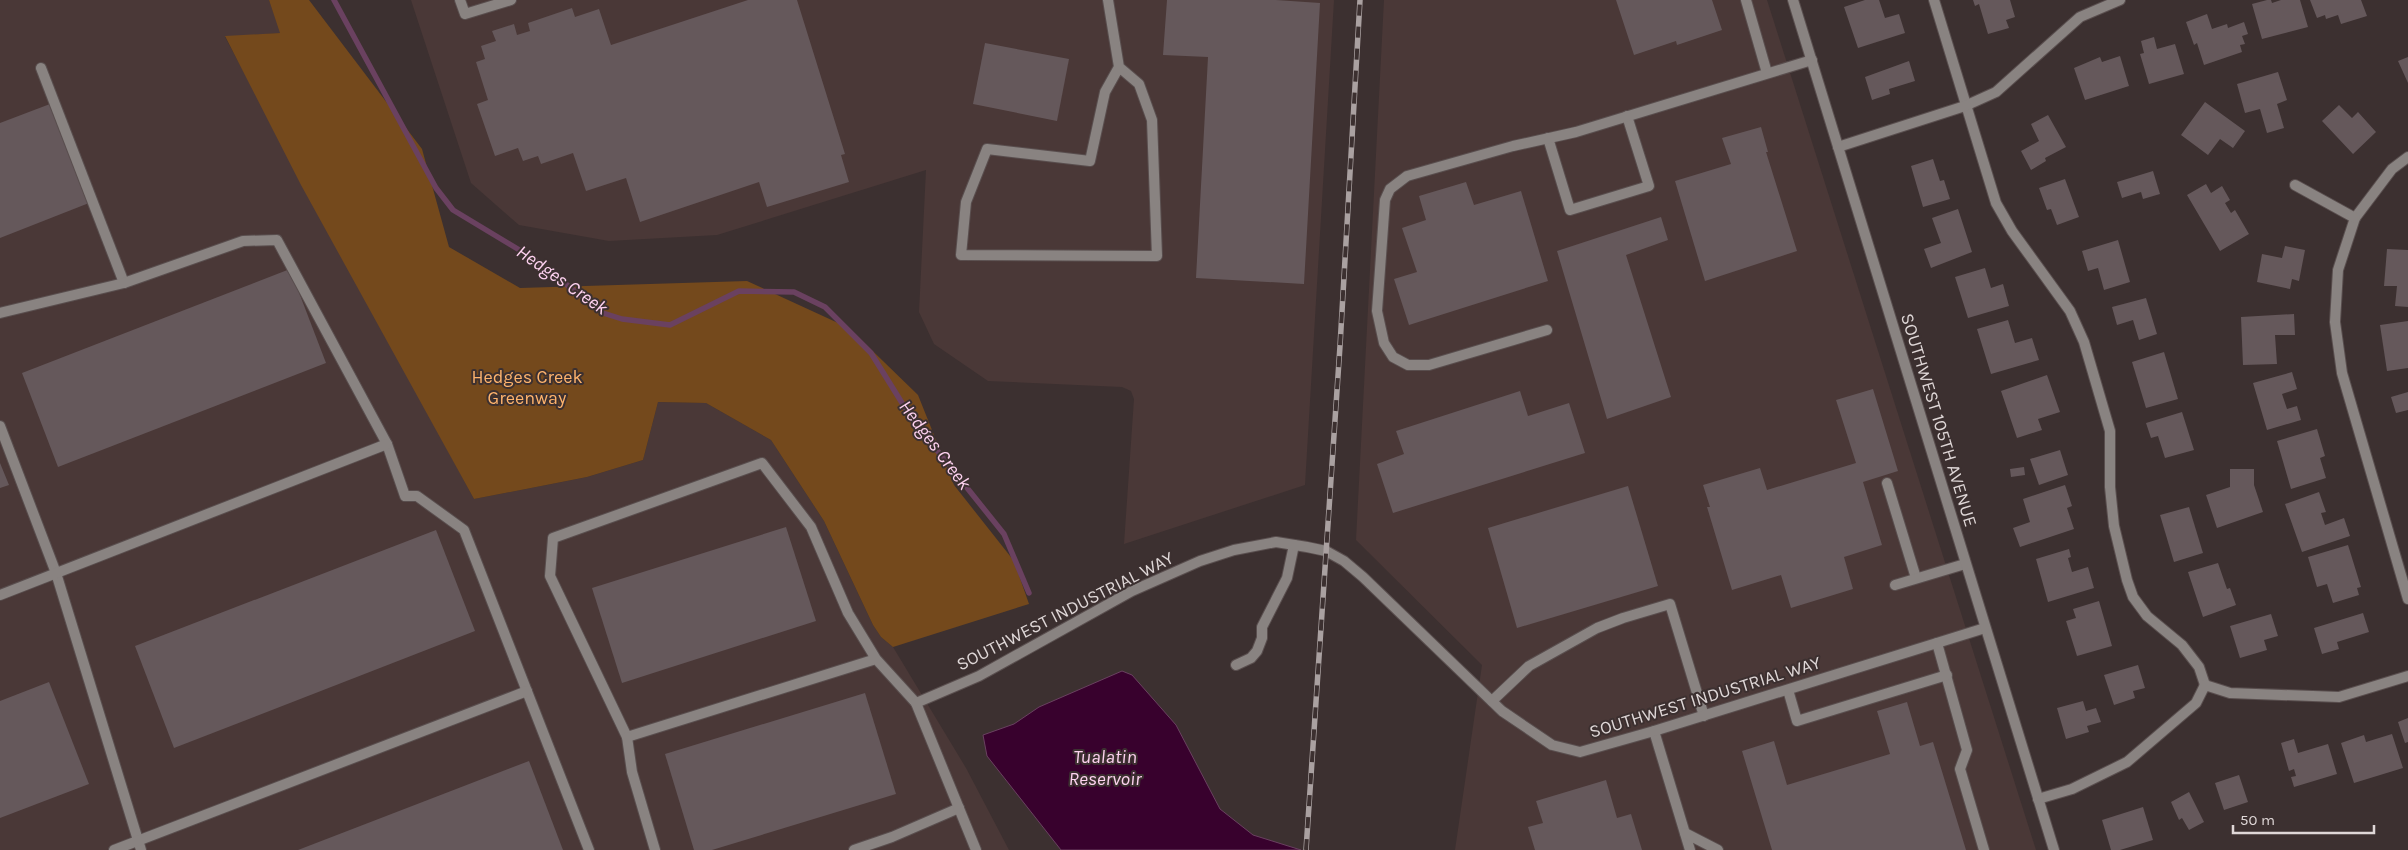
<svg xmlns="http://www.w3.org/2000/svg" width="2408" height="850" font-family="Karla,sans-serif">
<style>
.built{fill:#4a3837}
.green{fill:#74491c}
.water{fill:#38012d;stroke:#6a4160}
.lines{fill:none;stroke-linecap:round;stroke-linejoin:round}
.stream{stroke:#6a4160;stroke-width:5.5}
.building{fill:#65585b}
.service-casing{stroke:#594e4e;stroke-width:12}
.minor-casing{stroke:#594e4e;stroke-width:12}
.tertiary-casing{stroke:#594e4e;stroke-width:12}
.service{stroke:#898381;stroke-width:10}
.minor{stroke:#898381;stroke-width:10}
.tertiary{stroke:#898381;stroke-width:10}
.rail-casing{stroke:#aaa1a1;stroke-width:5.5}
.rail{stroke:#3c3030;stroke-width:4;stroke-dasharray:11;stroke-linecap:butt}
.labels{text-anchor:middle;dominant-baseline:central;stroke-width:4;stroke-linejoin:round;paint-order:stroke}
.park-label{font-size:18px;fill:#ffb46d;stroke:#3c3030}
.street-label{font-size:18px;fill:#dfd7d7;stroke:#3c3030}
.water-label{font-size:19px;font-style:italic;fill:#fed2f0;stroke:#3c3030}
</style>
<rect width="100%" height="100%" fill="#3c3030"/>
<g class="built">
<polygon points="0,0 269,0 281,33 225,37 474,499 587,477 643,460 658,402 706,403 771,440 824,521 873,625 881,637 893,647 966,768 1009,850 0,850"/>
<polygon points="411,0 1334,0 1305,485 1124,544 1134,399 1131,391 1122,387 988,381 934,344 919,312 926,170 717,235 609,241 519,225 471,183"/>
<polygon points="1384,0 1767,0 2036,850 1455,850 1482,665 1356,540"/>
</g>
<polygon class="green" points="269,0 309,0 422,149 449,247 520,288 747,281 849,328 918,395 954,485 1014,561 1029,604 893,647 881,637 873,625 824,521 771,440 706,403 658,402 643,460 587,477 474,499 301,185 225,36 280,33"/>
<polygon class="water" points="1122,671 1132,675 1176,725 1220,809 1253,835 1301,850 1061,850 987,756 983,735 1014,724 1039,707"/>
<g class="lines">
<polyline class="stream" points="334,0 436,188 453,210 531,257 603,313 622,319 670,325 739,291 794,292 825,307 871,353 912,419 1004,534 1029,593"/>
</g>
<g class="building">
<polygon points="748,0 797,0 845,154 841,155 849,182 767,207 759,182 640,222 626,178 586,191 573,153 541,164 538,156 523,161 518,148 495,156 477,104 488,100 476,62 485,59 481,46 496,41 492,31 514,24 517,35 530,31 528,23 572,8 575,17 599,9 611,45"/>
<polygon points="1167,0 1276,0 1320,3 1304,284 1196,278 1208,57 1163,55"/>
<polygon points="1616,0 1712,0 1722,30 1677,45 1676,41 1634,55"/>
<polygon points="1865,0 1879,0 1885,18 1899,14 1905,33 1858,48 1844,7"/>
<polygon points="1973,0 2010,0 2015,17 2006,20 2009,28 1988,34 1979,4 1975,6"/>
<polygon points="2267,0 2271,0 2272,3 2281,0 2300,0 2308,27 2262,39 2252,4"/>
<polygon points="2310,0 2361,0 2367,16 2341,24 2338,15 2326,19 2325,15 2317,18"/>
<polygon points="2207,14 2212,29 2227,24 2228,28 2244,22 2248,34 2242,36 2245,44 2240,45 2242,52 2204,65 2197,43 2194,45 2186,22"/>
<polygon points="2154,37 2157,49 2175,44 2184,74 2149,84 2140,54 2144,53 2141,41"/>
<polygon points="985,43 1069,59 1057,121 973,104"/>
<polygon points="2120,56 2129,86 2085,100 2074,68 2100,57 2102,62"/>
<polygon points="2408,57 2408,83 2398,61"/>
<polygon points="1909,61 1915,81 1889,89 1890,94 1872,100 1865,77"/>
<polygon points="2278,72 2287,100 2277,104 2284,128 2267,133 2260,109 2245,113 2237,84"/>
<polygon points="2205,102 2245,131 2233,148 2220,139 2208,155 2181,135"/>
<polygon points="50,104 89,203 0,238 0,123"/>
<polygon points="2339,105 2352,118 2358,112 2376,132 2353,154 2322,121"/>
<polygon points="2048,115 2066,147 2045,158 2046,161 2031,170 2021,151 2039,141 2031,124"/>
<polygon points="1761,127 1768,152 1766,152 1797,251 1705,281 1675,181 1731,164 1722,138"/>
<polygon points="1933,159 1940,181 1944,180 1950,199 1923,207 1911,166"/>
<polygon points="2153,171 2160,194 2143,199 2141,192 2122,198 2117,182"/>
<polygon points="2065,179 2079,217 2057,225 2051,209 2047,210 2039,188"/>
<polygon points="1466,182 1474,205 1521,191 1548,281 1409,325 1394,279 1417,272 1402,228 1426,220 1419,196"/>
<polygon points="2206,184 2211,193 2222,186 2230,200 2225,203 2231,213 2235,210 2249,234 2220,251 2187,195"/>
<polygon points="1958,209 1972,252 1931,268 1924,249 1941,243 1932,218"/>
<polygon points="1661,217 1668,240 1626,255 1671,397 1607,419 1557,251"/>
<polygon points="2118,240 2130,282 2104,290 2098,268 2088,271 2082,251"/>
<polygon points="2285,246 2305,250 2299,281 2292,279 2290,289 2257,282 2262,254 2282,258"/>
<polygon points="2387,249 2408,250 2408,307 2395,306 2397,286 2384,286"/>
<polygon points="1985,268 1991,288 2003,284 2009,306 1968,318 1955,277"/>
<polygon points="290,269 326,363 58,467 22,373"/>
<polygon points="2146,298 2157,334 2139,340 2133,320 2117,325 2112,307"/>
<polygon points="2294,314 2295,335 2275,335 2277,364 2243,365 2241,317"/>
<polygon points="2008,320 2015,343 2032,338 2039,360 1991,374 1977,329"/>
<polygon points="2408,321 2408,368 2387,371 2380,325"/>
<polygon points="2164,352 2178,399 2146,408 2132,362"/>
<polygon points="2292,372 2297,389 2282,394 2287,409 2297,406 2301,420 2267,430 2253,383"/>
<polygon points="2047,375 2060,412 2038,419 2042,430 2017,438 2001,391"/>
<polygon points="1873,389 1898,471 1863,482 1882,545 1844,557 1853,589 1791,608 1781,575 1732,590 1707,507 1710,507 1703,485 1760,468 1767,490 1856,463 1836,400"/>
<polygon points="1520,391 1528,416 1569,403 1585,453 1393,513 1377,464 1404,454 1396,431"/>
<polygon points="2408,392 2408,410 2396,413 2391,397"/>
<polygon points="2182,412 2194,450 2165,458 2158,436 2151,438 2146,423"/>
<polygon points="2317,429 2325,456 2320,458 2326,478 2291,489 2277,441"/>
<polygon points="2060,450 2068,475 2039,485 2030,459"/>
<polygon points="0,463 9,485 0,488"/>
<polygon points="2024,467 2025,475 2011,477 2010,469"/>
<polygon points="2230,469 2254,469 2254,485 2263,512 2217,528 2206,495 2230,487"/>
<polygon points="2065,485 2072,506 2067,508 2074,529 2020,547 2013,528 2030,522 2023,499"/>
<polygon points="1628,486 1658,586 1517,628 1488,528"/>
<polygon points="2319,492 2326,512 2321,513 2325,525 2344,518 2350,536 2302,552 2285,504"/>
<polygon points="2189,507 2203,553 2174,562 2160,515"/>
<polygon points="786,527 816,621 622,683 592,588"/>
<polygon points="436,530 475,631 174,748 135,646"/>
<polygon points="2348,545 2361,587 2357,588 2359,595 2333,603 2327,584 2317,587 2308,557"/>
<polygon points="2069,549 2071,557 2068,558 2072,572 2088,567 2094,588 2048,602 2036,559"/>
<polygon points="2218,563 2227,589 2230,588 2236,605 2203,617 2188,572"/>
<polygon points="2099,601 2112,646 2077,656 2066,621 2076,618 2073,609"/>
<polygon points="2363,613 2369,632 2337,642 2339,649 2322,654 2314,628"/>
<polygon points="2271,614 2278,636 2264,640 2267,650 2240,658 2230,626"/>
<polygon points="2138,665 2145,688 2133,691 2135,698 2114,705 2104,675"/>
<polygon points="49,682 89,784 0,818 0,701"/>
<polygon points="865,693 896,794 712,850 694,850 665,754"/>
<polygon points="2083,701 2086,711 2096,708 2101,722 2087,726 2089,732 2066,739 2057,708"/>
<polygon points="1907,702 1920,746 1933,742 1966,850 1772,850 1742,751 1774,741 1787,785 1890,754 1877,711"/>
<polygon points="2408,718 2408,742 2405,743 2398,722"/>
<polygon points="2392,734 2403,768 2354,783 2341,743 2364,735 2366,742"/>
<polygon points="2294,739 2298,753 2328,744 2337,774 2294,787 2291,777 2296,776 2294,769 2289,771 2281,743"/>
<polygon points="529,761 563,850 298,850"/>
<polygon points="2239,775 2248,802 2224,810 2215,783"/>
<polygon points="1606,780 1617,818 1631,814 1642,850 1535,850 1528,827 1543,823 1536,801"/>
<polygon points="2189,792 2204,822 2189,830 2182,818 2179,820 2171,802"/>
<polygon points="2143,807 2153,840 2120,850 2111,850 2102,820"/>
</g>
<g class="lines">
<g class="service-casing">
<g id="service">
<polyline points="460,0 465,14 511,0"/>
<polyline points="1108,0 1119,67 1105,92 1090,161 987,149 966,202 961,255 1157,256 1152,120 1139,84 1119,67"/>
<polyline points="1746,0 1767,73"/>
<polyline points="41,68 124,283"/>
<polyline points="1548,138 1570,210 1649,186 1627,116"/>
<polyline points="0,313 124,283 243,241 277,240 387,444 405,496 417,496 464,530 589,850"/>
<polyline points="1547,330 1429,365 1408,365 1393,357 1384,343 1377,311 1385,200 1390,189 1407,176 1513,146 1576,132 1812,60"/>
<polyline points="0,426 56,573 141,850"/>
<polyline points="1887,483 1916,578"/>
<polyline points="1895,585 1965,564"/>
<polyline points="0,595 387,444"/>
<polyline points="1937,643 1967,750 1960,769 1984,850"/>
<polyline points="876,659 627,737 550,576 553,538 762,463 811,527 848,613 876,659 916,703"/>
<polyline points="1236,665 1251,658 1257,651 1262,638 1262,627 1287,578 1294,545"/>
<polyline points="1788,690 1797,721 1947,675"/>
<polyline points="1492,701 1529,666 1597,628 1623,618 1670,604 1704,716"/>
<polyline points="1654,731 1690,850"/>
<polyline points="627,737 632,772 655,850"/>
<polyline points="1685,833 1718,850"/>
<polyline points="114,850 527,691"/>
<polyline points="854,850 892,837 959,808"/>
<polyline points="976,850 916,703 979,676 1132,591 1200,561 1234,550 1276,542 1307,547 1326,551 1344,561 1363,577 1502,711 1552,745 1580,752 1654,731 1985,628"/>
</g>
</g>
<g class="minor-casing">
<g id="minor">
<polyline points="1934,0 1996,203 2012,231 2070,311 2084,342 2110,431 2110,487 2114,526 2127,580 2133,597 2147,616 2182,645 2199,667 2205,685"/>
<polyline points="1838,147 1965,106 1996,92 2080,17 2120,0"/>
<polyline points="2408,157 2392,169 2355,218 2338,270 2335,322 2342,373 2408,599"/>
<polyline points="2295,185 2355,218"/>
<polyline points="2038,799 2072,789 2127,762 2196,703 2205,685 2230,693 2339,697 2408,676"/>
</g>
</g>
<g class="tertiary-casing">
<polyline id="tertiary" points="1793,0 2054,850"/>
</g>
<use href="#service" class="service"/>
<use href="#minor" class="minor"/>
<use href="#tertiary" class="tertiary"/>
<g class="rail-casing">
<polyline id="rail" points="1306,850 1340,346 1360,0"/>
</g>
<use href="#rail" class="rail"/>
</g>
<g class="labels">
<g class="park-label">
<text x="527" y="377">Hedges Creek<tspan x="527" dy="21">Greenway</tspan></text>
</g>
<g class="street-label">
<text transform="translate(1939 420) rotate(73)">SOUTHWEST 105TH AVENUE</text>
<text transform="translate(1065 611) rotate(-27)">SOUTHWEST INDUSTRIAL WAY</text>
<text transform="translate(1705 697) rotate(-17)">SOUTHWEST INDUSTRIAL WAY</text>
</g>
<g class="water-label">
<text transform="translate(562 280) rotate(35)">Hedges Creek</text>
<text transform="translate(935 445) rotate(53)">Hedges Creek</text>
<text x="1105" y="757">Tualatin<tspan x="1105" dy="22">Reservoir</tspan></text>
</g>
</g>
<path d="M2233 825v8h141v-8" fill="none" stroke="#dfd7d7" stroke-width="2.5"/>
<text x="2240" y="825" font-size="15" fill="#dfd7d7" stroke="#3c3030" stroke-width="4" paint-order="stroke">50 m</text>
</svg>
